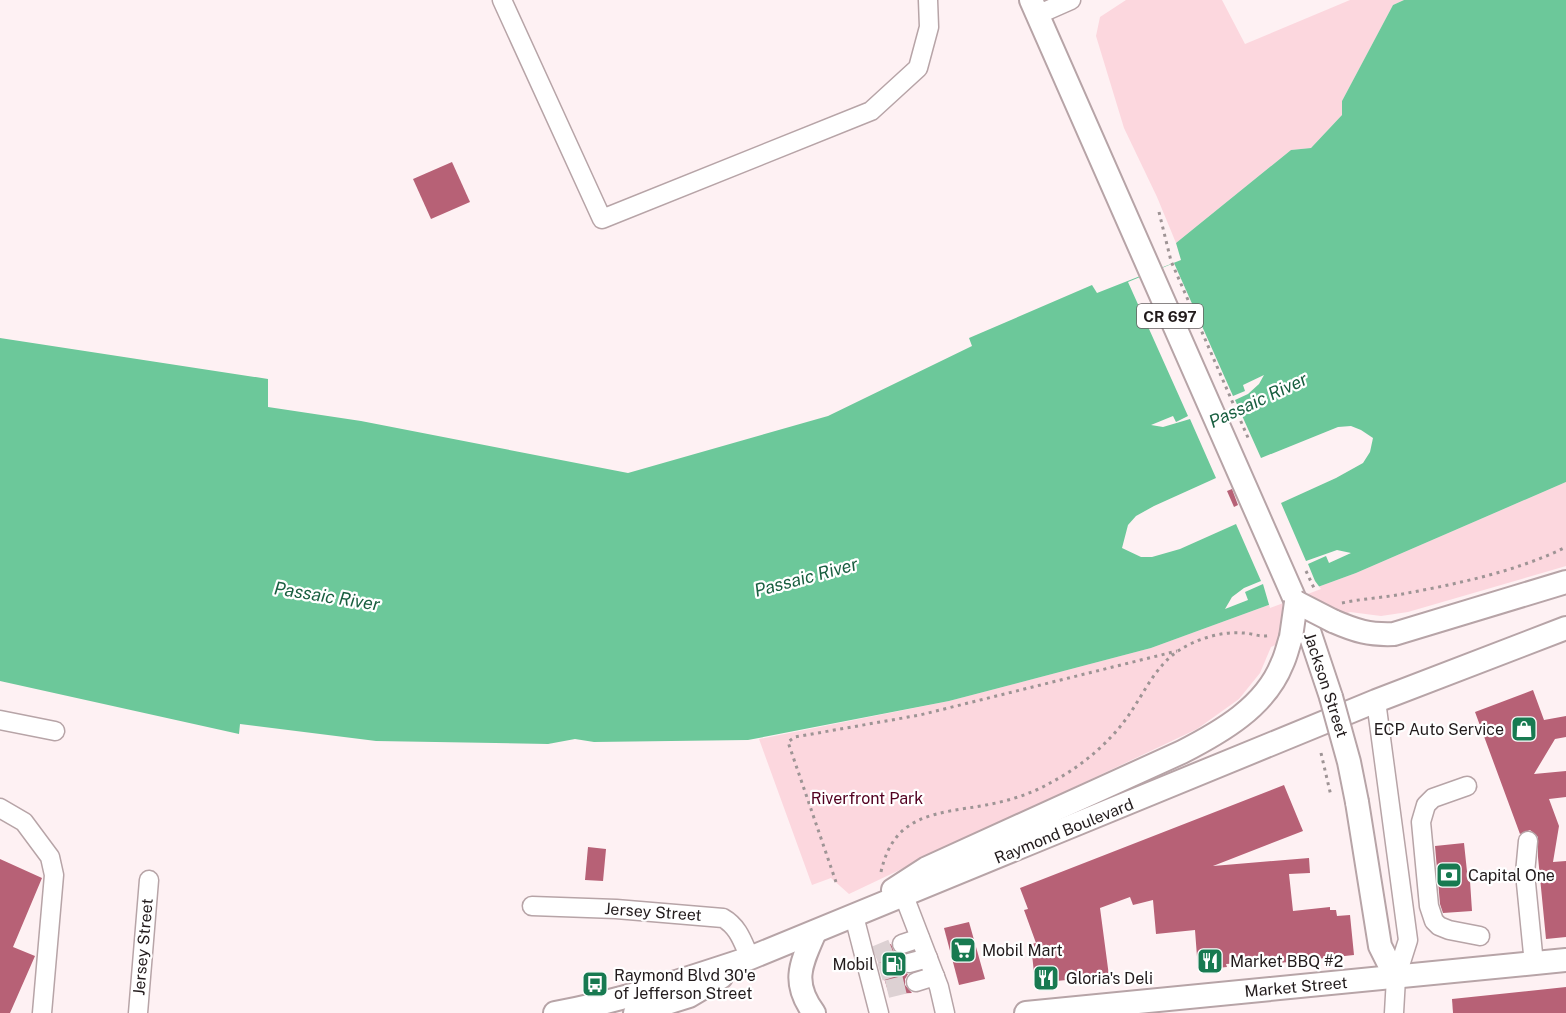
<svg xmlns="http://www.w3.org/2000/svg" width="1566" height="1013" font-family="'Public Sans',sans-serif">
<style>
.green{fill:#fcd7de}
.water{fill:#6cc89a}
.pier{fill:#fef1f3}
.building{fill:#b76176}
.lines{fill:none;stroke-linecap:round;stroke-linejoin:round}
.minor-tunnel{stroke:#ddd1d3;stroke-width:18;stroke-dasharray:18 9;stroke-linecap:butt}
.minor-casing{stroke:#b7a4a7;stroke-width:21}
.major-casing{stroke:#b7a4a7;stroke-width:26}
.path{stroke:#9e9495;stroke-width:3;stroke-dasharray:3 4.5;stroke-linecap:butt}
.minor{stroke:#fff;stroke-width:18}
.major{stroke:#fff;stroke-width:22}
.major-bridge-casing{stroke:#b7a4a7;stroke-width:26;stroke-linecap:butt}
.path-bridge{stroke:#9e9495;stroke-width:3;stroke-dasharray:3 4.5;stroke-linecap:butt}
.major-bridge{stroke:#fff;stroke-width:22}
.labels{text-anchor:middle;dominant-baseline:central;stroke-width:4.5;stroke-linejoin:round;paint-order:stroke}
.shield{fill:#fff;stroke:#645f60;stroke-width:1.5}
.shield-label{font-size:15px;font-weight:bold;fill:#221b1c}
.street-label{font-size:16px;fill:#221b1c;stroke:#fff}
.poi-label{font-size:16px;fill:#221b1c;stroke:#fff;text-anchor:start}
.park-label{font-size:16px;fill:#520020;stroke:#fff}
.water-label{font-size:18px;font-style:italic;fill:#195f40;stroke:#fff}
</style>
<rect width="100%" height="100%" fill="#fef1f3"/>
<g class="green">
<polygon points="1126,0 1222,0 1245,44 1350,0 1404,0 1393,5 1342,101 1342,115 1311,148 1291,150 1176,243 1157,197 1124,128 1096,36 1100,17"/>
<polygon points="1566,482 1566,566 1408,612 1381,616 1350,612 1271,647 1260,673 1239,699 1197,729 849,894 831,878 812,885 759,739 949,701 1151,648 1356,573"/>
</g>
<polygon class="water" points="1404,0 1566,0 1566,482 1356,573 1151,648 949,701 748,740 594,742 575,739 548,744 376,741 240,724 239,734 0,681 0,338 268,379 268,407 361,421 628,473 828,416 972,346 969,338 1092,285 1097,293 1181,260 1176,243 1291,150 1311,148 1342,115 1342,101 1393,5"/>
<polygon class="pier" points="1174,263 1233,396 1245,391 1243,385 1264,375 1259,384 1248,394 1235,400 1261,458 1338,427 1351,426 1361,430 1373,438 1370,452 1363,463 1336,478 1281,503 1306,561 1337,550 1351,553 1329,563 1326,556 1308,564 1315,581 1321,589 1270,608 1263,584 1245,592 1248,600 1225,609 1232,597 1244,588 1261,581 1236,524 1180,549 1152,557 1141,557 1122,548 1128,525 1136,516 1154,506 1216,478 1190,419 1163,427 1151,425 1173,416 1176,422 1188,416 1128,282"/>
<g class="building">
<polygon points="452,162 470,202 431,219 413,179"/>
<polygon points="1232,489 1238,505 1234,507 1227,491"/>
<polygon points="1533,690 1544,720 1566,716 1566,737 1555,739 1534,774 1566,771 1566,797 1549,799 1559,826 1553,862 1566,861 1566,937 1546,939 1538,857 1538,837 1530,830 1520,834 1475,712"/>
<polygon points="1284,785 1303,831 1213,866 1309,858 1310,873 1289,874 1293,911 1330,907 1330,910 1336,910 1337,916 1350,915 1354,955 1279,963 1279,961 1226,964 1227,967 1198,970 1195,930 1156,934 1153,900 1133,905 1130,897 1100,908 1109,976 1035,983 1031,944 1036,943 1024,910 1028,909 1020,888"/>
<polygon points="1464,843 1468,881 1470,881 1472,911 1443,913 1440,904 1435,846"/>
<polygon points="588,847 606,849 603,881 585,880"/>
<polygon points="0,859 42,878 13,947 35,956 10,1013 0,1013"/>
<polygon points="969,922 985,979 959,985 944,928"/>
<polygon points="891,944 894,952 901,955 898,961 898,966 901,971 908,974 905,979 905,985 912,993 889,994 875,950"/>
<polygon points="1566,987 1566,1013 1453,1013 1452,999"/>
</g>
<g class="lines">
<g class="minor-tunnel">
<polyline points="875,955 902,944"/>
<polyline points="880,972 909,963"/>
<polyline points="887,989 916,982"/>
</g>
<g class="minor-casing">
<g id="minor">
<polyline points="502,0 602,219 871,111 918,68 929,27 928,0"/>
<polyline points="1037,15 1071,0"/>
<polyline points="1376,701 1408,940 1396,978 1394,1013"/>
<polyline points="0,720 55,731"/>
<polyline points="1467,786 1433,798 1426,805 1421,822 1429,906 1434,921 1439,926 1449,930 1480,936"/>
<polyline points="0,808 24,822 50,857 54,875 42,1013"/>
<polyline points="1528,841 1525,873 1534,964"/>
<polyline points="904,896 939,987 945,1013"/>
<path d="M 532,906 L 616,909 L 723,918 C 739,927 743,943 750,958"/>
<polyline points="854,916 879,1013"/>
<polyline points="902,944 920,938"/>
<polyline points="909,963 928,958"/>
<polyline points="916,982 935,976"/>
<polyline points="138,1013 149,880"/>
</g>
</g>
<g class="major-casing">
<g id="major">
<polyline points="1031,0 1296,602"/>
<path d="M 1333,621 C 1356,631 1369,635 1394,634 L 1566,582"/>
<polyline points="1309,631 1331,697"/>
<polyline points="1357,802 1380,946 1396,978"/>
<path d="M 893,890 L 927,868 L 1182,752 C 1221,732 1265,707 1282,664 C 1286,656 1288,646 1291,637"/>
<path d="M 555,1013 C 622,1001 686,979 750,958 L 1376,701 L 1566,628"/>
<polyline points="635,1013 689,996 721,977"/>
<path d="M 814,1013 C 791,982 801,964 815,932"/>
<polyline points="1026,1013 1566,960"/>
</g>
</g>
<g class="path">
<polyline points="1159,212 1171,261 1249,440"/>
<path d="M 1342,603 C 1360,599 1379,598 1397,595 C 1452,585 1516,572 1566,547"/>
<polyline points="1321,753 1331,796"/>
<path d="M 881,872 C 894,813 936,814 986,805 C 1008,801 1031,794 1050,783 C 1079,768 1107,745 1126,719 C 1143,696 1154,667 1178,651 C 1196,639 1222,631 1243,633 C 1252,633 1261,638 1270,635"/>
<polyline points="836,882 788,742 795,737 920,715 1177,651"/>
</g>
<use href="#minor" class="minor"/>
<use href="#major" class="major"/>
<g class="major-bridge-casing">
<g id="major-bridge">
<polyline points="1296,602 1333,621"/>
<polyline points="1291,637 1296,602"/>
<polyline points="1331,697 1349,762 1357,802"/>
</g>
</g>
<polyline class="path-bridge" points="1306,571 1314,588"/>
<use href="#major-bridge" class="major-bridge"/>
</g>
<defs>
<g id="shop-square" transform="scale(1.35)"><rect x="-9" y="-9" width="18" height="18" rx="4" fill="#187a51" stroke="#fff"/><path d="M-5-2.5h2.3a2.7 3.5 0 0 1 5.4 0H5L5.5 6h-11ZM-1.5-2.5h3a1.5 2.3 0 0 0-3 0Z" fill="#fff"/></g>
<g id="bank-square" transform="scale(1.35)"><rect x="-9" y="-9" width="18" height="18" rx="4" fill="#187a51" stroke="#fff"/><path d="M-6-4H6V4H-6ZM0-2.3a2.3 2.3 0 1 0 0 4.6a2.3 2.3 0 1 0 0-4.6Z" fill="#fff"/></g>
<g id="supermarket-square" transform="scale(1.35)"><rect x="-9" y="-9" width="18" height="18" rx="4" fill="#187a51" stroke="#fff"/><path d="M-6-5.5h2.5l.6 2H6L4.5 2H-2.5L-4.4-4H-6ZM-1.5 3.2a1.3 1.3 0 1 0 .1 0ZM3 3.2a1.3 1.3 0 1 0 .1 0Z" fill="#fff"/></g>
<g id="restaurant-square" transform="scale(1.35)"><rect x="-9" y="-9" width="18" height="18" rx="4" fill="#187a51" stroke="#fff"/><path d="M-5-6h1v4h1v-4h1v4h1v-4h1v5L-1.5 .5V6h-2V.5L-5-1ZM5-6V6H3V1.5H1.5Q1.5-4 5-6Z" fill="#fff"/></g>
<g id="fuel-square" transform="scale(1.35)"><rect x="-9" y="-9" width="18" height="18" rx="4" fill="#187a51" stroke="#fff"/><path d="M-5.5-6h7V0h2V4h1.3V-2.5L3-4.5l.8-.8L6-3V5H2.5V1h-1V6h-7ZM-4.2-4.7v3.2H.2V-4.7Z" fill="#fff"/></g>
<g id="bus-square" transform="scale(1.35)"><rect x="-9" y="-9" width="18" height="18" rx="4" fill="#187a51" stroke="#fff"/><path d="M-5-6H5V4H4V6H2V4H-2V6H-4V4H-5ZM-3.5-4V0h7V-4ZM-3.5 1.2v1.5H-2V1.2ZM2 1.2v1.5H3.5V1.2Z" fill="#fff"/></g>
</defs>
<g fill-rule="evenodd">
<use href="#shop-square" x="1524" y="729"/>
<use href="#bank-square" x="1449" y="875"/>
<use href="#supermarket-square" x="963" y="950"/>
<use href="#restaurant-square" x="1210" y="961"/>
<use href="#fuel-square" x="894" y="964"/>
<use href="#restaurant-square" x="1046" y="978"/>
<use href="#bus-square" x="595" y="984"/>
</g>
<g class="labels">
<rect class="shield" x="1137" y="304" width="66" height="24" rx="4.5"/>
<g class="shield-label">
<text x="1170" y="316">CR 697</text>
</g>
<g class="street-label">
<text transform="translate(1326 685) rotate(72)">Jackson Street</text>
<text transform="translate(1064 831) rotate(-22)">Raymond Boulevard</text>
<text transform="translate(653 912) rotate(4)">Jersey Street</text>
<text transform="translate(143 947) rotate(-85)">Jersey Street</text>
<text transform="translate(1296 987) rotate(-5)">Market Street</text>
</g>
<g class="poi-label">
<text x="1504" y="729" text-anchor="end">ECP Auto Service</text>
<text x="1468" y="875">Capital One</text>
<text x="982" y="950">Mobil Mart</text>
<text x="1230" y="961">Market BBQ #2</text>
<text x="874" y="964" text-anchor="end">Mobil</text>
<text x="614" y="975">Raymond Blvd 30'e<tspan x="614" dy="18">of Jefferson Street</tspan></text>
<text x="1066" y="978">Gloria's Deli</text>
</g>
<g class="park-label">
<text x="867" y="798">Riverfront Park</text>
</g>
<g class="water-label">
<text transform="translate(1258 400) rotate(-25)">Passaic River</text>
<text transform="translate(806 577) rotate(-15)">Passaic River</text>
<text transform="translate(327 596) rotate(9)">Passaic River</text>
</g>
</g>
</svg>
